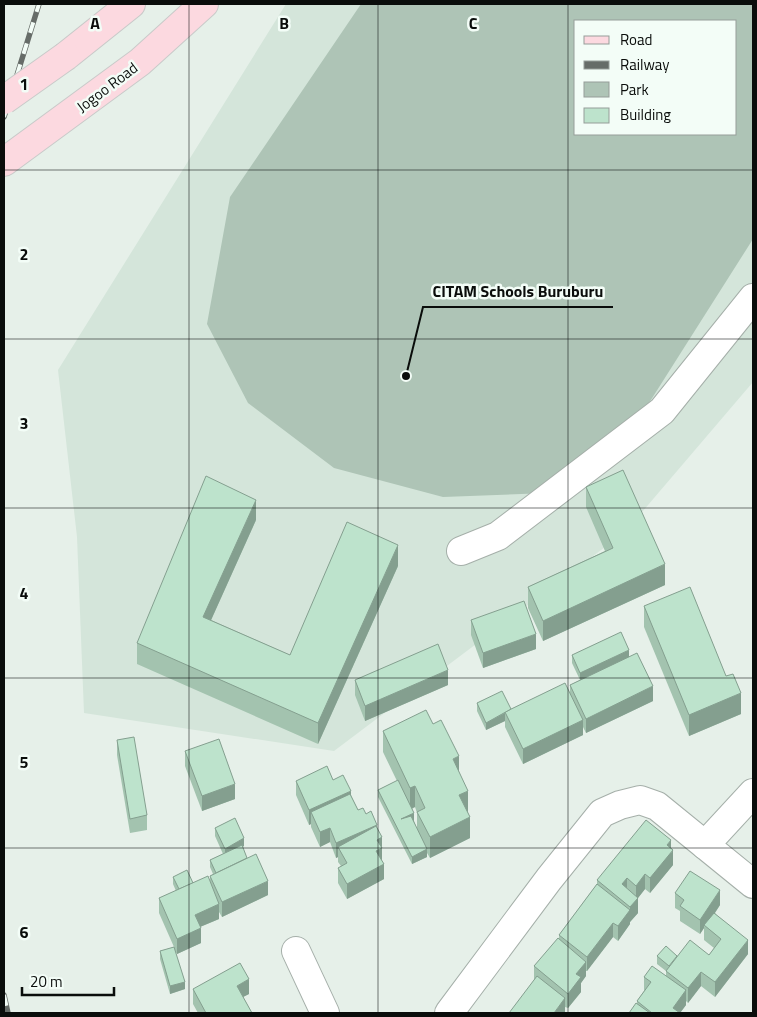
<svg xmlns="http://www.w3.org/2000/svg" width="757" height="1017" font-family="'Titillium Web',sans-serif">
<style>
.built{fill:#d4e5da;fill-rule:evenodd}
.green{fill:#aec4b6;fill-rule:evenodd}
.lines{fill:none;stroke-linecap:round;stroke-linejoin:round}
.minor-casing{stroke:#a5afa9;stroke-width:30}
.major-casing{stroke:#c9cac9;stroke-width:30}
.minor{stroke:#fff;stroke-width:28}
.major{stroke:#fcd9e0;stroke-width:28}
.rail-casing{stroke:#666c68;stroke-width:5.5}
.rail{stroke:#f3fdf7;stroke-width:4;stroke-dasharray:11;stroke-linecap:butt}
.major-bridge-casing{stroke:#c9cac9;stroke-width:30;stroke-linecap:butt}
.major-bridge{stroke:#fcd9e0;stroke-width:28}
.wall{fill:#a3c3af;fill-rule:evenodd}
.shaded-wall{fill:#849f8f}
.building{fill:#bde3cc;stroke:#849f8f}
.grid{fill:none;stroke:#0a0d0b;stroke-width:1;stroke-opacity:0.55}
.labels{text-anchor:middle;dominant-baseline:central;stroke-width:5;stroke-linejoin:round;paint-order:stroke}
.street-label{font-size:15px;fill:#0a0d0b;stroke:#f3fdf7}
.grid-label{font-size:16px;text-anchor:middle;font-weight:bold;fill:#0a0d0b;stroke:#f3fdf7;stroke-width:5;stroke-linejoin:round;paint-order:stroke}
.leader{fill:none;stroke:#0a0d0b;stroke-width:2}
.callout-dot{fill:#0a0d0b;stroke:#f3fdf7;stroke-width:2}
.callout-label{font-size:16px;text-anchor:middle;font-weight:bold;fill:#0a0d0b;stroke:#f3fdf7;stroke-width:5;stroke-linejoin:round;paint-order:stroke}
</style>
<rect width="100%" height="100%" fill="#e6f0e9"/>
<path class="built" d="M 286,4 L 753,4 L 753,382 L 625,532 L 334,751 L 84,713 L 77,537 L 58,370 ZM 576,21 L 736,21 L 736,134 L 576,134 Z"/>
<path class="green" d="M 361,4 L 753,4 L 753,239 L 642,414 L 548,493 L 443,497 L 334,468 L 248,403 L 207,324 L 230,197 ZM 576,21 L 736,21 L 736,134 L 576,134 Z"/>
<g class="lines">
<g class="minor-casing">
<g id="minor">
<polyline points="461,551 498,536 662,411 753,298"/>
<polyline points="705,845 753,793"/>
<polyline points="296,951 325,1013"/>
<polyline points="449,1013 549,879 602,813 620,805 640,800 657,806 753,884"/>
</g>
</g>
<g class="major-casing">
<g id="major">
<polyline points="66,56 131,4"/>
<polyline points="4,162 140,62 204,4"/>
</g>
</g>
<use href="#minor" class="minor"/>
<use href="#major" class="major"/>
<g class="rail-casing">
<g id="rail">
<polyline points="4,117 39,4"/>
<polyline points="4,995 8,1013"/>
</g>
</g>
<use href="#rail" class="rail"/>
<g class="major-bridge-casing">
<polyline id="major-bridge" points="4,100 66,56"/>
</g>
<use href="#major-bridge" class="major-bridge"/>
</g>
<g class="wall">
<polygon points="586,487 665,585 543,641 528,608 528,587 605,551 586,507"/>
<polygon points="256,520 211,620 290,655 398,566 318,744 137,664 137,643"/>
<polygon points="644,606 726,676 741,714 689,736 644,627"/>
<polygon points="471,620 536,649 483,668 471,635"/>
<polygon points="572,655 629,657 653,701 586,733 583,727 583,735 523,764 505,727 505,721 486,730 477,711 477,703 511,709 570,692 570,685 580,680 572,663"/>
<polygon points="355,680 448,685 365,721 355,695"/>
<path d="M 433,724 L 459,772 L 468,812 L 470,838 L 430,858 L 427,853 L 427,857 L 412,864 L 378,797 L 378,790 L 397,781 L 383,752 L 383,731 ZM 415,807 L 417,813 L 417,829 L 414,821 L 412,809 Z"/>
<polygon points="117,740 147,815 147,830 130,833 117,755"/>
<polygon points="185,751 235,799 202,811 185,766"/>
<polygon points="333,780 351,795 358,810 366,814 377,828 382,852 382,861 384,879 347,899 338,883 338,868 341,866 338,862 338,857 336,858 330,842 320,847 311,827 311,824 309,825 296,795 296,781"/>
<polygon points="215,828 244,846 242,847 247,858 268,895 222,917 219,912 219,919 200,927 201,943 177,954 175,951 185,989 170,994 160,959 160,951 174,947 159,913 159,898 176,891 173,884 173,877 193,883 210,881 210,876 213,874 210,867 210,860 223,854 215,836"/>
<polygon points="671,848 673,865 650,893 645,889 638,898 638,913 630,922 630,924 618,941 613,937 587,971 586,971 586,976 581,983 581,992 568,1008 565,1007 565,1013 534,980 534,966 559,939 559,935 597,884 597,880"/>
<polygon points="675,893 720,905 715,913 748,954 715,997 701,986 688,1003 686,1001 686,1005 680,1013 629,1013 637,1004 637,1001 644,991 644,977 666,976 666,971 657,964 657,956 709,955 714,948 704,940 704,928 700,934 680,921 680,911 675,908"/>
<polygon points="193,989 249,994 243,997 252,1013 198,1013 193,1004"/>
</g>
<g class="shaded-wall">
<polygon points="256,500 256,520 203,638 203,617"/>
<polygon points="398,545 398,566 318,744 318,723"/>
<polygon points="665,564 665,585 543,641 543,621"/>
<polygon points="536,634 536,649 483,668 483,653"/>
<polygon points="629,650 629,658 580,680 580,673"/>
<polygon points="448,670 448,685 365,721 365,706"/>
<polygon points="653,686 653,701 586,733 586,719"/>
<polygon points="741,693 741,714 689,736 689,715"/>
<polygon points="505,713 505,721 486,730 486,723"/>
<polygon points="583,720 583,735 523,764 523,749"/>
<polygon points="459,756 459,776 453,759"/>
<polygon points="235,784 235,799 202,811 202,796"/>
<polygon points="415,786 415,807 410,809 410,788"/>
<polygon points="351,791 351,806 311,812 311,824 309,825 309,810"/>
<polygon points="468,791 468,812 459,816 459,795"/>
<polygon points="414,813 414,821 401,819"/>
<polygon points="470,817 470,838 430,858 430,837"/>
<polygon points="377,825 377,839 338,847 338,857 336,858 336,843"/>
<polygon points="330,828 330,842 320,847 320,832"/>
<polygon points="382,837 382,863 376,851 377,840"/>
<polygon points="244,838 244,846 225,856 225,849"/>
<polygon points="671,840 671,853 673,850 673,865 650,893 650,878 667,845"/>
<polygon points="427,849 427,857 412,864 412,857"/>
<polygon points="384,864 384,879 347,899 347,884"/>
<polygon points="645,874 645,889 638,898 638,913 630,922 630,924 618,941 618,926 630,910 630,907 636,900 636,886"/>
<polygon points="627,878 627,893 622,884"/>
<polygon points="268,881 268,895 222,917 222,902"/>
<polygon points="720,890 720,905 706,926 704,925 704,928 700,934 700,920"/>
<polygon points="219,904 219,919 195,929 195,915"/>
<polygon points="613,923 613,937 587,971 587,957"/>
<polygon points="201,928 201,943 177,954 177,939"/>
<polygon points="748,940 748,954 715,997 715,982"/>
<polygon points="586,962 586,976 581,983 581,992 568,1008 568,994 576,974"/>
<polygon points="701,972 701,986 688,1003 688,988"/>
<polygon points="249,979 249,994 237,1000 237,986"/>
<polygon points="185,982 185,989 170,994 170,986"/>
<polygon points="686,990 686,1005 680,1013 673,1008"/>
<polygon points="565,998 565,1013 554,1013"/>
</g>
<g class="building">
<polygon points="623,470 665,564 543,621 528,587 613,548 586,487"/>
<polygon points="206,476 256,500 203,617 290,655 347,522 398,545 318,723 137,643"/>
<polygon points="690,587 726,676 733,674 741,693 689,715 644,606"/>
<polygon points="524,601 536,634 483,653 471,620"/>
<polygon points="621,632 629,650 580,673 572,655"/>
<polygon points="438,644 448,670 365,706 355,680"/>
<polygon points="637,653 653,686 586,719 570,685"/>
<polygon points="565,683 583,720 523,749 505,712"/>
<polygon points="502,691 511,709 486,723 477,703"/>
<polygon points="426,710 433,724 441,720 459,756 453,759 468,791 459,795 470,817 430,837 417,812 425,808 415,786 410,788 383,731"/>
<polygon points="134,737 147,815 130,819 117,740"/>
<polygon points="219,739 235,784 202,796 185,751"/>
<polygon points="327,766 333,780 343,775 351,791 309,810 296,781"/>
<polygon points="398,780 414,813 401,819 411,816 427,849 412,857 378,790"/>
<polygon points="350,794 358,810 363,808 366,814 371,811 377,825 336,843 330,828 320,832 311,812"/>
<polygon points="235,818 244,838 225,849 215,828"/>
<polygon points="646,820 671,840 667,845 673,850 650,878 645,874 636,886 627,878 622,884 638,898 630,907 597,880"/>
<polygon points="376,826 382,837 377,840 382,848 376,851 384,864 347,884 338,868 347,863 338,847"/>
<polygon points="242,845 247,858 216,873 210,860"/>
<polygon points="256,854 268,881 222,902 210,876"/>
<polygon points="187,870 193,883 179,889 173,877"/>
<polygon points="690,871 720,890 700,920 680,906 684,900 675,893"/>
<polygon points="208,876 219,904 195,915 201,928 177,939 159,898"/>
<polygon points="597,884 630,910 618,926 613,923 587,957 559,935"/>
<polygon points="714,913 748,940 715,982 701,972 688,988 666,971 690,940 709,955 721,939 704,925"/>
<polygon points="558,938 586,962 576,974 581,977 568,994 534,966"/>
<polygon points="666,946 677,956 669,966 657,956"/>
<polygon points="174,947 185,982 170,986 160,951"/>
<polygon points="240,963 249,979 237,986 252,1013 206,1013 193,989"/>
<polygon points="652,966 686,990 673,1008 680,1013 652,1013 637,1001 651,982 644,977"/>
<polygon points="537,976 565,998 554,1013 509,1013"/>
<polygon points="636,1003 650,1013 629,1013"/>
</g>
<path class="grid" d="M 189,4 L 189,1013M 378,4 L 378,1013M 568,4 L 568,1013M 4,170 L 753,170M 4,339 L 753,339M 4,508 L 753,508M 4,678 L 753,678M 4,848 L 753,848"/>
<g class="labels">
<g class="street-label">
<text transform="translate(107 87) rotate(-37)">Jogoo Road</text>
</g>
</g>
<g class="grid-label">
<text x="95" y="29">A</text>
<text x="284" y="29">B</text>
<text x="473" y="29">C</text>
<text x="24" y="90">1</text>
<text x="24" y="260">2</text>
<text x="24" y="429">3</text>
<text x="24" y="599">4</text>
<text x="24" y="768">5</text>
<text x="24" y="938">6</text>
</g>
<path class="leader" d="M406 376L423 307H613"/>
<circle class="callout-dot" cx="406" cy="376" r="5"/>
<g class="callout-label">
<text x="518" y="297">CITAM Schools Buruburu</text>
</g>
<rect width="757" height="1017" fill="none" stroke="#0a0d0b" stroke-width="10"/>
<rect x="574" y="20" width="162" height="115" fill="#f3fdf7" stroke="#969d99"/>
<rect x="584" y="36" width="25" height="8" fill="#fcd9e0" stroke="#969d99"/>
<text x="620" y="45" font-size="15" fill="#0a0d0b">Road</text>
<rect x="584" y="61" width="25" height="8" fill="#666c68" stroke="#969d99"/>
<text x="620" y="70" font-size="15" fill="#0a0d0b">Railway</text>
<rect x="584" y="82" width="25" height="15" fill="#aec4b6" stroke="#969d99"/>
<text x="620" y="95" font-size="15" fill="#0a0d0b">Park</text>
<rect x="584" y="108" width="25" height="15" fill="#bde3cc" stroke="#969d99"/>
<text x="620" y="120" font-size="15" fill="#0a0d0b">Building</text>
<path d="M22 987v8h92v-8" fill="none" stroke="#0a0d0b" stroke-width="2.5"/>
<text x="30" y="987" font-size="15" fill="#0a0d0b" stroke="#f3fdf7" stroke-width="4" paint-order="stroke">20 m</text>
</svg>
